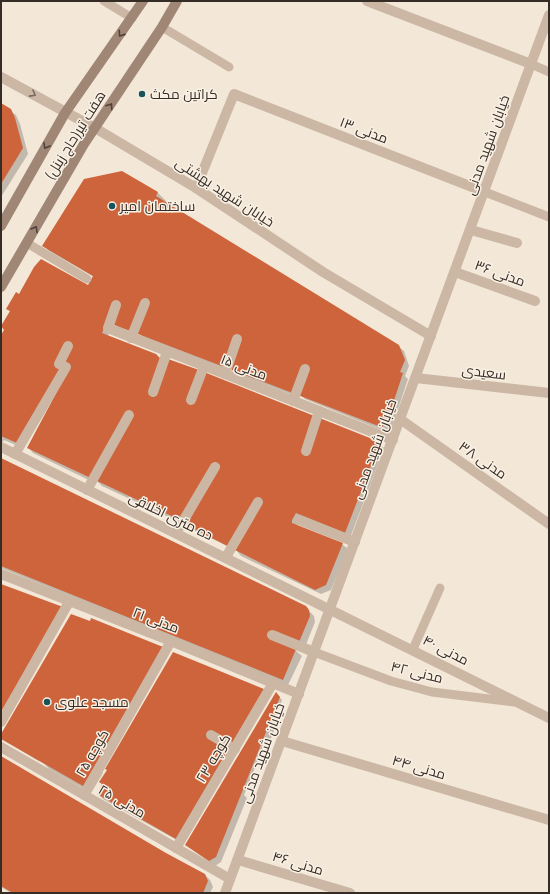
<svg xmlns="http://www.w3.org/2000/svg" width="550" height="894" font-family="Montserrat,Cairo,sans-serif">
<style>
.shadow{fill:#0003}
.building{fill:#ce643c}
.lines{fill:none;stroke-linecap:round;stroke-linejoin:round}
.service{stroke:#cbb7a4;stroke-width:9}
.minor{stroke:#cbb7a4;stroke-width:10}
.tertiary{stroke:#cbb7a4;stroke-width:10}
.secondary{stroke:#9f8675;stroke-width:10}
.oneway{stroke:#50423a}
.oneway2{stroke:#796b5f}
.poi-dot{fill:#19545a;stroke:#faf1e5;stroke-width:1.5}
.labels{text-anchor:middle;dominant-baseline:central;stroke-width:3;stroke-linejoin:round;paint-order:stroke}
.poi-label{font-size:14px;fill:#362c26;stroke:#faf1e5;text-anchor:start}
.street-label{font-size:14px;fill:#362c26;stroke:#faf1e5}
</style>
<rect width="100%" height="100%" fill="#f3e7d8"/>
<g class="shadow">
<polygon points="1,105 16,115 20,124 28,154 1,197"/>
<polygon points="122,172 158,193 166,201 165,203 398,346 404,351 409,366 405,376 408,379 391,430 387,432 305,399 300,394 298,397 237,374 231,369 230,371 144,339 138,332 119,329 113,323 108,336 167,366 379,443 384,448 350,538 302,518 297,526 342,544 348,549 331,590 321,594 241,556 236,550 193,530 187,523 186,525 102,486 96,480 95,483 33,453 28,447 62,383 23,448 4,440 3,442 1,441 1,337 5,330 2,327 11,312 7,309 20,295 89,287 94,277 49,251 43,245"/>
<polygon points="1,459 305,607 314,616 315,622 305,647 275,641 296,651 302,656 288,685 1,568"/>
<polygon points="162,648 100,770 103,773 91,793 49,769 41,760 38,760 40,762 1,738 1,735"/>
<polygon points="276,693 282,700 275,718 278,721 266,750 263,747 244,795 247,798 221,862 215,866 186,845"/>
<polygon points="229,750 182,843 103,799 98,794"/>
<polygon points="1,757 165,854 205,875 210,880 213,887 210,893 11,893 1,887"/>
</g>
<g class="building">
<polygon points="1,103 11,109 15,118 23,148 1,184"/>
<polygon points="122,171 158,192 156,196 399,345 405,360 400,372 403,373 386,425 381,427 112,324 114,303 102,333 156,354 161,359 168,359 199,370 380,442 345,533 296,513 292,520 292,523 343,543 326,585 315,590 235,550 187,525 220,465 215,462 180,520 27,448 70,367 61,368 17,443 1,436 1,335 4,330 1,326 10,311 6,309 16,292 19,294 34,267 41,259 88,285 93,276 42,246 84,179"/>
<polygon points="1,458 306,606 309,610 310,616 283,680 1,566"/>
<polygon points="1,584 63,607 1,712"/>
<polygon points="71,614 90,621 91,618 163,647 83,786 1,739 1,734"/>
<polygon points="173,652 264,689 176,839 97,794 102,784 99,782 107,770 105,769"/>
<polygon points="276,692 280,697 216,857 209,861 185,845"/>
<polygon points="1,756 166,853 205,874 208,881 203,893 13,893 1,886"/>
</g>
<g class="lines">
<g class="service">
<polyline points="104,1 132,18"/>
<polyline points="162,27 229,67"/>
<polyline points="531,64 549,72"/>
<polyline points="485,192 549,217"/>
<polyline points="27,243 87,279"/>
<polyline points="413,649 440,588"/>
<polyline points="314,652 391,681 432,692 514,702"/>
</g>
<g class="minor">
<polyline points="367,1 531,64"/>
<polyline points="196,188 234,94 485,192"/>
<polyline points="471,230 517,243"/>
<polyline points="455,272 535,301"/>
<polyline points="116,305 108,328 393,440"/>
<polyline points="131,338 145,303"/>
<polyline points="225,374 237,339"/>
<polyline points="416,378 549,393"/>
<polyline points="153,392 167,352"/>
<polyline points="191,400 204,366"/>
<polyline points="293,401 305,369"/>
<polyline points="400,419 549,524"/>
<path d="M 1,447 C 184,537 367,627 549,718"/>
<polyline points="306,451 319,411"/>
<polyline points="15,454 66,367 59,364 68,346"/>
<polyline points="87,490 129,415"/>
<polyline points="299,520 355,542"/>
<polyline points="176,533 215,467"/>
<polyline points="226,557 258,502"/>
<polyline points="1,574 171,641 299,694"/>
<polyline points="272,635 314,652"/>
<polyline points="1,722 69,602"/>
<polyline points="211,735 235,749"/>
<polyline points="282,741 549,820"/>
<polyline points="1,747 230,879"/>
<polyline points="84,795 171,641"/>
<polyline points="176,848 273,683"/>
<polyline points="238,860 350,893"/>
</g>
<g class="tertiary">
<polyline points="1,77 95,128 196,188 323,272 431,336"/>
<polyline points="225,893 549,15"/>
</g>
<g class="secondary">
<polyline points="1,226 65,113 143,1"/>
<polyline points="1,287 84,144 162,27 177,1"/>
</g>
</g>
<defs><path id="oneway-chevron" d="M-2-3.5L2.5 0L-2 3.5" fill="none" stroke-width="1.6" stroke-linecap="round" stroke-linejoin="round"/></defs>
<g class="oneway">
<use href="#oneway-chevron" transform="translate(121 34) rotate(125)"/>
<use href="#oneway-chevron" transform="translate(110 106) rotate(-56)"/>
<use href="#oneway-chevron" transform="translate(46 146) rotate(119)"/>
<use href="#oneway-chevron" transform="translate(35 229) rotate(-60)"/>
</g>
<use class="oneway2" href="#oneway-chevron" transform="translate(33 94) rotate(29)"/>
<g class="poi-dot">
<circle cx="142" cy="94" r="4"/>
<circle cx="112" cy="206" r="4"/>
<circle cx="47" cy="702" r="4"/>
</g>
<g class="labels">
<g class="poi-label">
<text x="150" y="94">کراتین مکث</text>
<text x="120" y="206">ساختمان امیر</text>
<text x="55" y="702">مسجد علوی</text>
</g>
<g class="street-label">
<text transform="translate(364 130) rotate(21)">مدنی ۱۳</text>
<text transform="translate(75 135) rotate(-58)">هفت تیر(حاج زینل)</text>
<text transform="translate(487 145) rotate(-70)">خیابان شهید مدنی</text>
<text transform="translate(225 192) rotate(33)">خیابان شهید بهشتی</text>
<text transform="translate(500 273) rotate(20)">مدنی ۳۶</text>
<text transform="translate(244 367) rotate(21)">مدنی ۱۵</text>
<text transform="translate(484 372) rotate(7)">سعیدی</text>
<text transform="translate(374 449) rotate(-70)">خیابان شهید مدنی</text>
<text transform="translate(483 460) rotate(35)">مدنی ۳۸</text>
<text transform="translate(171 516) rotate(26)">ده متری اخلاقی</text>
<text transform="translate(156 620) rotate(21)">مدنی ۲۱</text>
<text transform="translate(446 650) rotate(27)">مدنی ۴۰</text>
<text transform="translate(417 672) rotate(14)">مدنی ۴۲</text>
<text transform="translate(92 753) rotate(-60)">کوچه ۲۵</text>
<text transform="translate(262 753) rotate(-70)">خیابان شهید مدنی</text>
<text transform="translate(213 758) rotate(-59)">کوچه ۲۳</text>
<text transform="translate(419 767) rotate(16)">مدنی ۴۴</text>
<text transform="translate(122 801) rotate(30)">مدنی ۲۵</text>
<text transform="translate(298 863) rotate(17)">مدنی ۴۶</text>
</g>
</g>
<rect width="550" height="894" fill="none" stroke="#362c26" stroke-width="4"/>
</svg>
